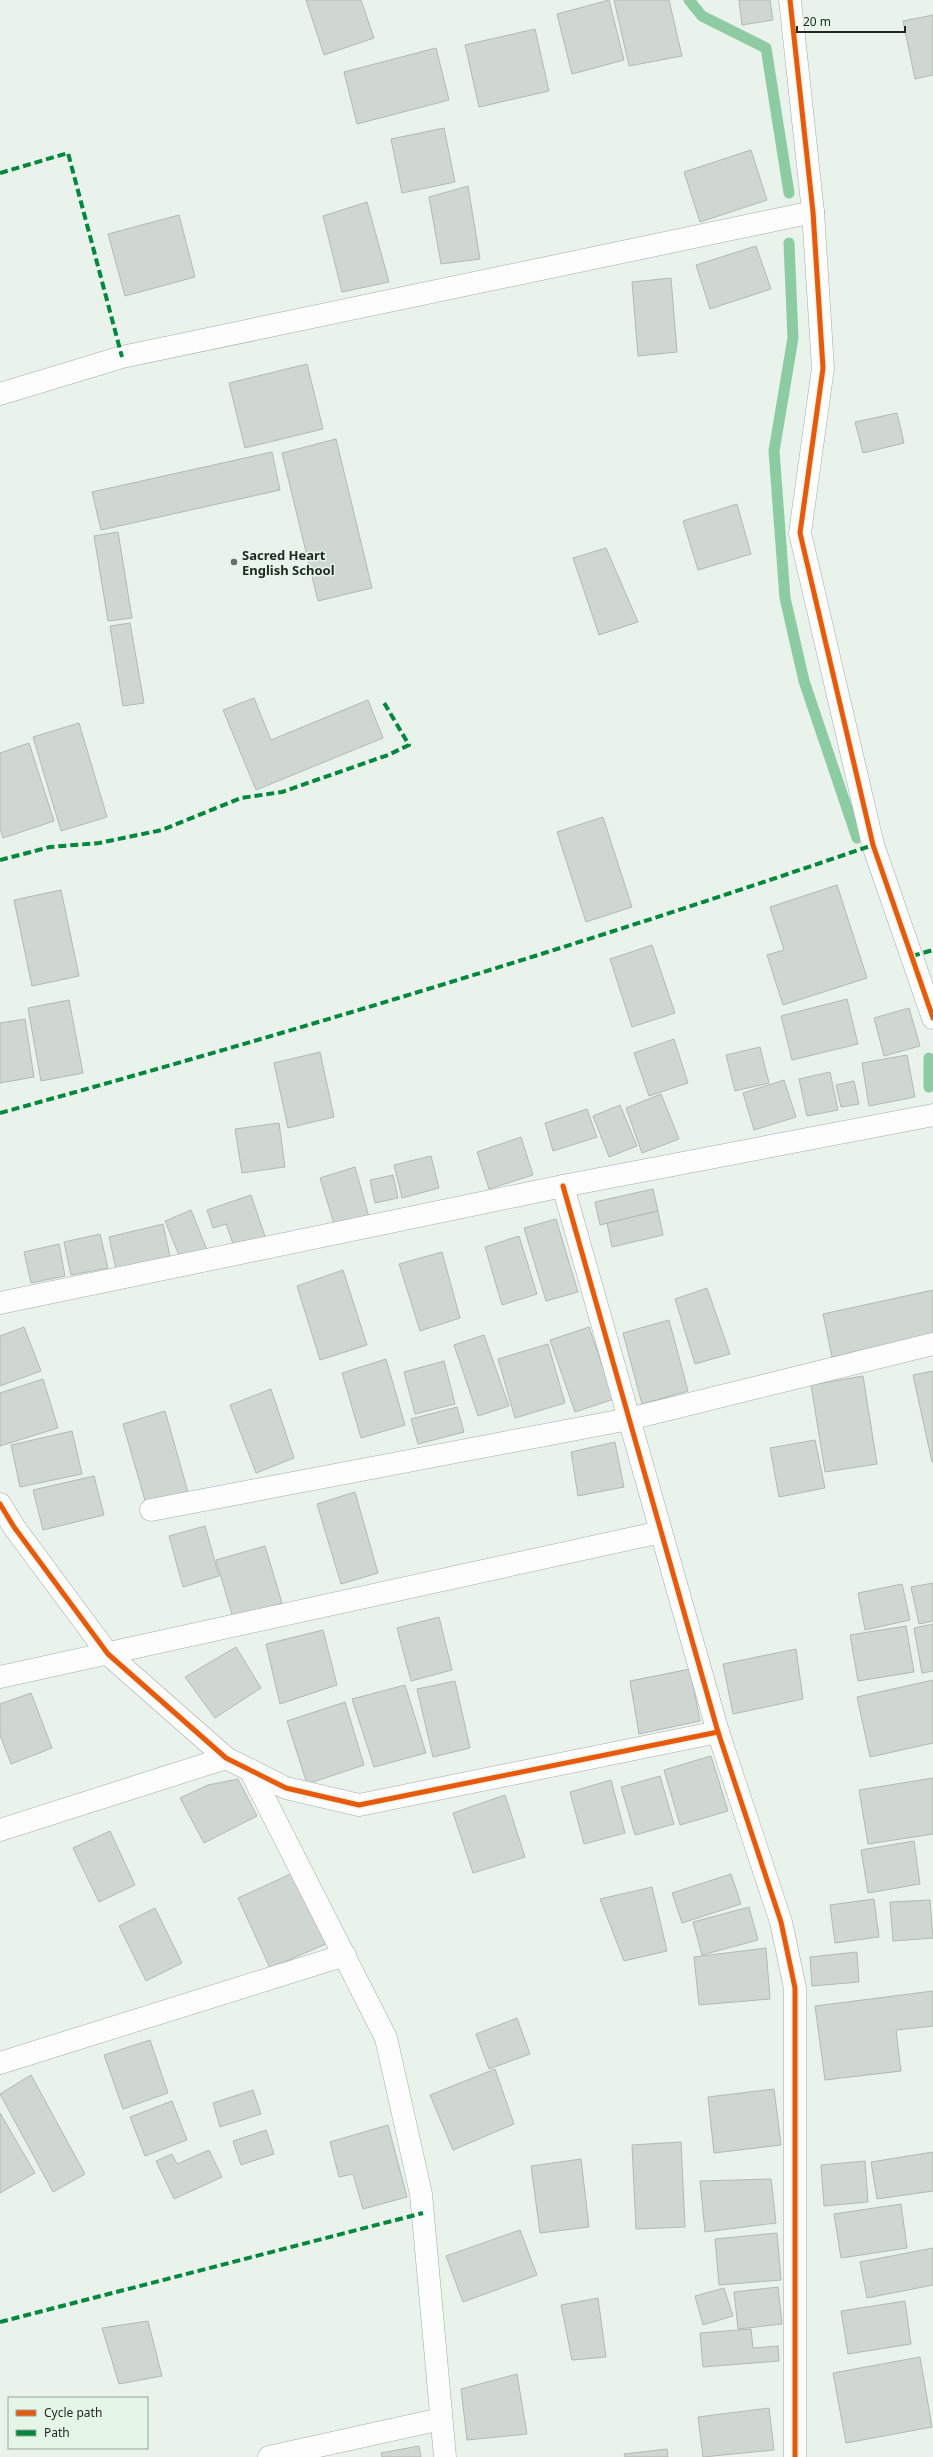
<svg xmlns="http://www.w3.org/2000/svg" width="933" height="2457" font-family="'Noto Sans',sans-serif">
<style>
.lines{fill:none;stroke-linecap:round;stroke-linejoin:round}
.stream{stroke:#8dcca2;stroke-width:11}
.building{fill:#d0d7d2;stroke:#b3b9b4}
.street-casing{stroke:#a4aba6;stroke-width:23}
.street{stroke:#fcfdfc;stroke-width:22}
.quiet{stroke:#00873e;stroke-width:4;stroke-dasharray:8 4;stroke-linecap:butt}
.cycleway-casing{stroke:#e5f6e9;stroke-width:8}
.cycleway{stroke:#e8590c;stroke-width:5}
.poi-dot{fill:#686f69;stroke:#e5f6e9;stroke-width:1.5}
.labels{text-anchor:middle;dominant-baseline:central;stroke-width:3;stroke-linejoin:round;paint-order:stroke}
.poi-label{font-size:13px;font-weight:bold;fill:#222823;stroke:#e5f6e9;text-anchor:start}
</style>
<rect width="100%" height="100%" fill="#e9f2eb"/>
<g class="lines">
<g class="stream">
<polyline points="689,0 702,16 766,48 789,193"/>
<polyline points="789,243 793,338 774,451 785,598 804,681 857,838"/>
<polyline points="929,1087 929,1058"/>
</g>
</g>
<g class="building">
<polygon points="306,0 361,0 374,38 324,55"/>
<polygon points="609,0 624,60 572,74 557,14"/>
<polygon points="614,0 669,0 682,56 629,66"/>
<polygon points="739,0 770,0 773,20 742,25"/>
<polygon points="933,15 933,75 915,79 903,21"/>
<polygon points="535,29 549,91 479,107 465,45"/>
<polygon points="436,48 449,100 357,124 344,72"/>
<polygon points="444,128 455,182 402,193 391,139"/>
<polygon points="751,150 767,200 700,222 684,172"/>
<polygon points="468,186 480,259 441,264 429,197"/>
<polygon points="367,202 389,282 342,292 323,216"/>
<polygon points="179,215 195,277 125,296 108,234"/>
<polygon points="756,246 771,289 710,309 696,265"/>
<polygon points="671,278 677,352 638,356 632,282"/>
<polygon points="307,364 323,429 245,448 229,383"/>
<polygon points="897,413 904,443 863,453 855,422"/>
<polygon points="336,439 372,588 318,601 282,453"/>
<polygon points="272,452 280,490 101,530 92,492"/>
<polygon points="737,504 751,554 698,570 683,521"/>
<polygon points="118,532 132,618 108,621 94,536"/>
<polygon points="606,548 638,622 599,635 573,558"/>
<polygon points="130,623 144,703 123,706 110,626"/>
<polygon points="254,698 271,740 368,700 383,738 256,790 223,710"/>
<polygon points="79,723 107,817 61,831 33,737"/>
<polygon points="29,743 54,821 3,838 0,828 0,753"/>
<polygon points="603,817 632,907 586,922 557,832"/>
<polygon points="837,885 867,978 783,1005 767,955 784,950 770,907"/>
<polygon points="61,890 79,976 32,986 14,900"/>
<polygon points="652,945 675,1013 632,1027 610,959"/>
<polygon points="847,999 858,1044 792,1060 781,1016"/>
<polygon points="69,1000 83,1073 41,1081 28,1008"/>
<polygon points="909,1008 920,1046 884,1056 874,1018"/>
<polygon points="25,1019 34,1077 0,1083 0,1023"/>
<polygon points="674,1039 688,1083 649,1096 634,1053"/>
<polygon points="760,1047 769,1083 735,1091 726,1055"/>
<polygon points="320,1052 334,1117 288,1128 274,1063"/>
<polygon points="907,1055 915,1097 869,1106 862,1063"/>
<polygon points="830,1072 838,1110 807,1116 799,1079"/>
<polygon points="784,1080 796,1117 754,1130 743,1093"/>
<polygon points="854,1081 859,1104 841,1107 836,1085"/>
<polygon points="661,1094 679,1139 642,1153 626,1108"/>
<polygon points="620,1105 637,1146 609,1157 593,1116"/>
<polygon points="587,1109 597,1137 553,1151 545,1123"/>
<polygon points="279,1123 285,1167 242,1173 235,1129"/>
<polygon points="521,1137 533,1175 489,1189 477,1152"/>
<polygon points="431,1156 439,1188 402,1198 394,1165"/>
<polygon points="355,1167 369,1217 335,1227 320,1178"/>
<polygon points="393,1175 398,1198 375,1203 370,1180"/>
<polygon points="653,1189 658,1211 600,1225 595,1202"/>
<polygon points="251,1195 267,1242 236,1252 226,1224 213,1228 207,1210"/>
<polygon points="191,1210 207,1250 181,1260 165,1221"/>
<polygon points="658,1211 663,1235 612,1247 607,1223"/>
<polygon points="556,1219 578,1292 546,1301 524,1228"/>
<polygon points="163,1224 171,1261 117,1274 109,1237"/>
<polygon points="100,1234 108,1268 71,1275 64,1242"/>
<polygon points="519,1236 537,1294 502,1305 485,1247"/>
<polygon points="59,1244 65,1276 31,1283 24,1252"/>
<polygon points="442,1252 460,1318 420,1331 399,1264"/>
<polygon points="343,1270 367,1345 320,1360 297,1286"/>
<polygon points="707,1288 730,1354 695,1364 675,1299"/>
<polygon points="933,1290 933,1335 832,1357 823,1314"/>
<polygon points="669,1320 688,1391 642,1404 623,1333"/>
<polygon points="24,1327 41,1371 0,1386 0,1336"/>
<polygon points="589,1327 614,1399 575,1412 550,1340"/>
<polygon points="484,1335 509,1406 478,1416 454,1345"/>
<polygon points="548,1344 565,1403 515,1418 498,1359"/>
<polygon points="386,1359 405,1425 361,1438 342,1373"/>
<polygon points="444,1361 455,1404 415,1414 404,1372"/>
<polygon points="933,1371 933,1462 932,1462 913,1375"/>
<polygon points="863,1376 877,1464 825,1472 811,1385"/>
<polygon points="43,1379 58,1428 0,1446 0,1393"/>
<polygon points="271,1389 294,1458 256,1473 230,1405"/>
<polygon points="457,1407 464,1432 418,1444 411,1419"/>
<polygon points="165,1411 188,1492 146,1504 123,1424"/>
<polygon points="72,1431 82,1474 20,1487 11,1445"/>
<polygon points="815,1440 825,1488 779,1497 770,1448"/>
<polygon points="615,1442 624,1487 578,1496 571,1452"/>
<polygon points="94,1476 104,1515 43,1530 33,1490"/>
<polygon points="355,1492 378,1573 341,1584 317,1504"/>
<polygon points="205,1526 219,1576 183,1587 169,1536"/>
<polygon points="265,1546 282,1603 233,1618 216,1560"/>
<polygon points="933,1583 933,1621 919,1624 911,1587"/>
<polygon points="902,1584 910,1620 865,1630 858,1593"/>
<polygon points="439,1617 452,1670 411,1681 397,1628"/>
<polygon points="933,1624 933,1671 922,1673 914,1628"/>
<polygon points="906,1626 914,1672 858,1681 850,1635"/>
<polygon points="323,1630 337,1685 280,1704 266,1644"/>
<polygon points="236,1647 261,1688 215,1718 185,1677"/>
<polygon points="796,1649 803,1699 733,1714 723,1664"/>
<polygon points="690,1669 700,1721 639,1734 630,1681"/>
<polygon points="933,1680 933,1743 870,1757 857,1697"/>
<polygon points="455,1681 470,1748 433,1757 417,1689"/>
<polygon points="405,1685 426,1753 374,1767 352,1699"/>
<polygon points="31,1693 52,1748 11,1764 0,1735 0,1704"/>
<polygon points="345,1702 364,1765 307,1784 287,1721"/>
<polygon points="711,1756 728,1811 680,1825 664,1770"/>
<polygon points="660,1776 674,1824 635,1835 621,1787"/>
<polygon points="933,1778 933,1834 868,1844 859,1790"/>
<polygon points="238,1779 257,1816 204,1843 180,1798 208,1785"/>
<polygon points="611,1780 625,1833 584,1844 570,1792"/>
<polygon points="505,1795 525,1857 473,1873 453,1813"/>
<polygon points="110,1831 135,1885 99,1902 73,1848"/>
<polygon points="914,1841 920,1884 868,1893 861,1850"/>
<polygon points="295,1872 326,1944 270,1968 238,1898"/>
<polygon points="731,1874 741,1904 682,1923 672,1893"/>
<polygon points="652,1887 667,1951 624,1961 600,1899"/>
<polygon points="874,1899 879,1937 835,1943 830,1905"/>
<polygon points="930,1900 933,1938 893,1941 890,1902"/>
<polygon points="749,1907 758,1940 702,1955 693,1922"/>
<polygon points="155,1908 182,1963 146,1981 119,1926"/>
<polygon points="766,1948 770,1999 699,2005 694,1957"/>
<polygon points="857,1952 859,1982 812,1986 810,1957"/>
<polygon points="933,1991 933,2026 896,2030 901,2071 825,2080 815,2006"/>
<polygon points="517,2018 530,2054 489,2069 476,2034"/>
<polygon points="150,2040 168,2093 123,2109 104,2055"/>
<polygon points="495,2069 514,2124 453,2150 430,2095"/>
<polygon points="31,2075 85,2174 53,2192 0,2094"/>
<polygon points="774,2089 781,2145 714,2153 708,2097"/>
<polygon points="253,2090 261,2114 220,2127 213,2103"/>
<polygon points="172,2101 187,2140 145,2156 130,2117"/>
<polygon points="0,2113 35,2173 0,2193"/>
<polygon points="388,2125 407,2197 363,2209 353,2174 339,2177 330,2142"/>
<polygon points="266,2130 274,2154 241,2165 233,2141"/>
<polygon points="681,2142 685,2227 636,2229 632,2145"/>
<polygon points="209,2150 222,2177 174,2199 156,2161 172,2154 177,2164"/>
<polygon points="933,2152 933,2191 877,2199 871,2162"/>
<polygon points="581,2159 589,2227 540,2233 531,2166"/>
<polygon points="865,2161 868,2202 824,2206 821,2165"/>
<polygon points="771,2179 776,2223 705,2232 700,2181"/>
<polygon points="901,2204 907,2248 841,2258 834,2214"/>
<polygon points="520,2230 537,2275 463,2302 446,2256"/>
<polygon points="777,2233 781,2280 719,2285 715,2239"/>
<polygon points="933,2248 933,2285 867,2298 860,2262"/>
<polygon points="778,2287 782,2324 738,2329 734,2292"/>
<polygon points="724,2288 733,2316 703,2325 695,2296"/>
<polygon points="598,2298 606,2357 572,2360 561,2305"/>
<polygon points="905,2301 911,2344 848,2354 841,2311"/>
<polygon points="148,2321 162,2376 119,2384 102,2328"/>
<polygon points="751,2329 753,2348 778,2346 779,2361 703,2367 700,2333"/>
<polygon points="920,2357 932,2427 846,2443 833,2373"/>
<polygon points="517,2374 527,2434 467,2440 461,2389"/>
<polygon points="769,2408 774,2450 703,2457 698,2417"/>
<polygon points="419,2446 421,2457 382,2457 381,2453"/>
<polygon points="667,2449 668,2457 625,2457 624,2454"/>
</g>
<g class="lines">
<g class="street-casing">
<g id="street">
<polyline points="790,0 813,212 823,368 800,533 873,845 933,1018"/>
<polyline points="0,394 122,357 813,212"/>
<polyline points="563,1186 718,1732 781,1922 795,1988 795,2457"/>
<polyline points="0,1303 563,1186 933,1115"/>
<polyline points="0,1504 14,1527 108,1654 226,1758 286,1788 359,1805 718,1732"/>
<polyline points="151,1510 629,1419 933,1344"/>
<polyline points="0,1677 661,1532"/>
<polyline points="250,1770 386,2038 421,2194 445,2457"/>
<polyline points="0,1830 226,1758"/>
<polyline points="0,2063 345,1955"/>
<polyline points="269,2457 441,2419"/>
</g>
</g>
<use href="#street" class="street"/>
<g class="quiet">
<polyline points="0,173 68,153 122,357"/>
<polyline points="0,860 50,847 99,843 162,830 241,798 282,792 388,755 409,745 383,701"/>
<polyline points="912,956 933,950"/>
<path d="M 0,1113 C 294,1032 585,944 873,845"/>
<polyline points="0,2322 423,2213"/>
</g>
<g class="cycleway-casing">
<g id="cycleway">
<polyline points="790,0 813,212 823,368 800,533 873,845 933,1018"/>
<polyline points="563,1186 718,1732 781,1922 795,1988 795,2457"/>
<polyline points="0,1504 14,1527 108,1654 226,1758 286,1788 359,1805 718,1732"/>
</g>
</g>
<use href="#cycleway" class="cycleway"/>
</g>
<circle class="poi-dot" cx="234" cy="562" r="4"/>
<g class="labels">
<g class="poi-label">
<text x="242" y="555">Sacred Heart<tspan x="242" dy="15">English School</tspan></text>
</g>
</g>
<rect x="8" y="2397" width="140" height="52" fill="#e5f6e9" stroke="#97a49a"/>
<rect x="16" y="2410" width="20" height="6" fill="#e8590c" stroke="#97a49a"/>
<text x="44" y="2417" font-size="12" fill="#222823">Cycle path</text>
<rect x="16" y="2430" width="20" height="6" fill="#00873e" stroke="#97a49a"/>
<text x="44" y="2437" font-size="12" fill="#222823">Path</text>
<path d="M797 26v6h108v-6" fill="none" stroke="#222823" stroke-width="2"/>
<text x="803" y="26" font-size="12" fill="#222823" stroke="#e5f6e9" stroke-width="3" paint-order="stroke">20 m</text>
</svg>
